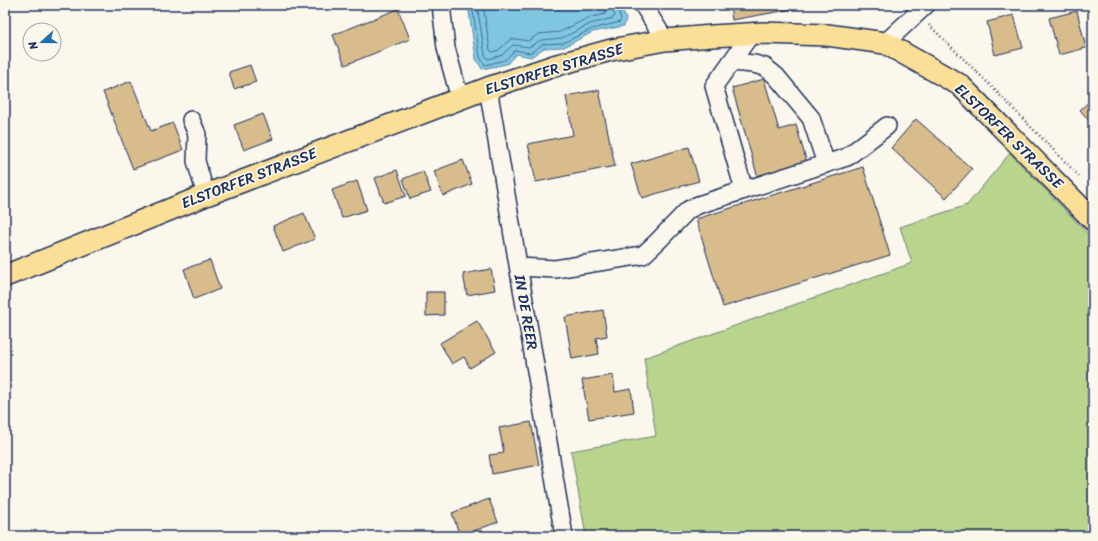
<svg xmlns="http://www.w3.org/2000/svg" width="1098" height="541" font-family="Sriracha,sans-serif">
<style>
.green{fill:#b8d48d;stroke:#6a8276}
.water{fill:#80c6e1;stroke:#588aad}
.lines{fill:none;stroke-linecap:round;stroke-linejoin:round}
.shore{stroke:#436b92;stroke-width:1}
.building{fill:#d8bc8c;stroke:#1b2f5e}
.minor-casing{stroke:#1b2f5e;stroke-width:20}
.major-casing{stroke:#1b2f5e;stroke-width:24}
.path{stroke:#1b2f5e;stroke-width:2.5;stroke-dasharray:1 3;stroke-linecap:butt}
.minor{stroke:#fbf7ec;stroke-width:17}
.major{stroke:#fbdf96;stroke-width:21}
.labels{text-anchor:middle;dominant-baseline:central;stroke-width:3.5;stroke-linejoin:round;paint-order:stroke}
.street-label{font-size:15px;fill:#1b2f5e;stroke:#fbf7ec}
</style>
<rect width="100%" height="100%" fill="#fbf7ec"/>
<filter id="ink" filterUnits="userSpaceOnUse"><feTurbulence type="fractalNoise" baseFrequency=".025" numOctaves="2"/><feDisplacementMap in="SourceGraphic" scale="8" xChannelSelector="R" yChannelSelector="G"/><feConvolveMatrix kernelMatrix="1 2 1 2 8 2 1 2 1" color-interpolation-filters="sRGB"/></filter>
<g filter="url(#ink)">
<polygon class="green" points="1010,153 1093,239 1093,536 586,536 571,451 656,436 644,358 912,263 900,227 967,205"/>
<polygon class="water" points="468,5 620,5 626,19 624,26 593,32 564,47 544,48 531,57 516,54 507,64 482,69 476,59"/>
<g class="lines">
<g class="shore">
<polyline points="472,5 480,57 485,65 505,60 515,50 530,53 543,44 563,43 592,29 620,22 621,19 616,5"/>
<polyline points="477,5 485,55 488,59 502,55 513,45 529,47 541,40 562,38 590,24 613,18 615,16 611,5"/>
<polyline points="483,5 490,50 492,52 499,50 506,43 511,39 517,39 528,41 539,34 560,32 588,18 605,14 606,12 605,5"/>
</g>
</g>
<g class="building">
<polygon points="730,5 815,5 732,20"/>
<polygon points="398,9 410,39 345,65 333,35"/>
<polygon points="1077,11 1086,48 1059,55 1049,18"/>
<polygon points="1014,15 1023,48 995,55 987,22"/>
<polygon points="250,65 256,82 234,89 229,72"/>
<polygon points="764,79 779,130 796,125 807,163 758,178 732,88"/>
<polygon points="131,81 151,131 173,123 183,150 133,169 103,92"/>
<polygon points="599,90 615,166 536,182 528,144 573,135 566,96"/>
<polygon points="1093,98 1093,125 1080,110"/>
<polygon points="263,114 273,139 244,150 234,125"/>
<polygon points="916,119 972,169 946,198 891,148"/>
<polygon points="689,147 699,181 642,198 631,164"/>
<polygon points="463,160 472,184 443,196 434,171"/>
<polygon points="863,167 890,255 723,307 696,219"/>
<polygon points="397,170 406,196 384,203 375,178"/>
<polygon points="423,171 431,192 410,199 403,179"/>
<polygon points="357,181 367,210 342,218 332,190"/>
<polygon points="304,213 315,239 283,252 273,226"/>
<polygon points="210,260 220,289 194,299 184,269"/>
<polygon points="491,269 495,290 467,295 463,274"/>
<polygon points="426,292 444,292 444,315 426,316"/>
<polygon points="603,310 607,336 596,338 599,354 572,359 565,317"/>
<polygon points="477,321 496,352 470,368 464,357 452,364 440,343"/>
<polygon points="613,375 615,392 631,389 634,412 589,419 582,380"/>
<polygon points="531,422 539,465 492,474 489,455 504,453 499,428"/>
<polygon points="489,499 498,522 460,536 452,513"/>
</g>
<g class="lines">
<g class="minor-casing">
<g id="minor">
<polyline points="441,5 446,48 460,99"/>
<polyline points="643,5 665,40"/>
<polyline points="885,43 926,5"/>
<polyline points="731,62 754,64 765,67 776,76 811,118 826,164"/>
<polyline points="488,88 564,536"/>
<polyline points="191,120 197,134 196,161 206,195"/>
<polyline points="744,190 714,86 751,34"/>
<polyline points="519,267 555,269 643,255 657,242 688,210 698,205 847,157 887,126"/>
</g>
</g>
<g class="major-casing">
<polyline id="major" points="5,276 206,195 488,88 557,65 611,50 665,40 712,36 763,33 827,35 885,43 960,85 1093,220"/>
</g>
<polyline class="path" points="929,25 987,82 1079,176"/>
<use href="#minor" class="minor"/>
<use href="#major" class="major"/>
</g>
</g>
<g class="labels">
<g class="street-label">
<text transform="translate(554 69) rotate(-17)">ELSTORFER STRASSE</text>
<text transform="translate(1009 136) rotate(44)">ELSTORFER STRASSE</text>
<text transform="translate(249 178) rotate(-21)">ELSTORFER STRASSE</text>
<text transform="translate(526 312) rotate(80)">IN DE REER</text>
</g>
</g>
<rect width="1098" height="541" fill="none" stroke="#fbf7ec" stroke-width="20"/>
<rect x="10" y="10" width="1078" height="521" fill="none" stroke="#1b2f5e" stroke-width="1.5" filter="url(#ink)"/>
<g transform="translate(42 42) rotate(249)"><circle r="19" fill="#fbf7ec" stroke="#a1a7b3"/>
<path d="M0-3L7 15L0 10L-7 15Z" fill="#1f6fb2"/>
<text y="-6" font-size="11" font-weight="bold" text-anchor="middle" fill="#1b2f5e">N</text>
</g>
</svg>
